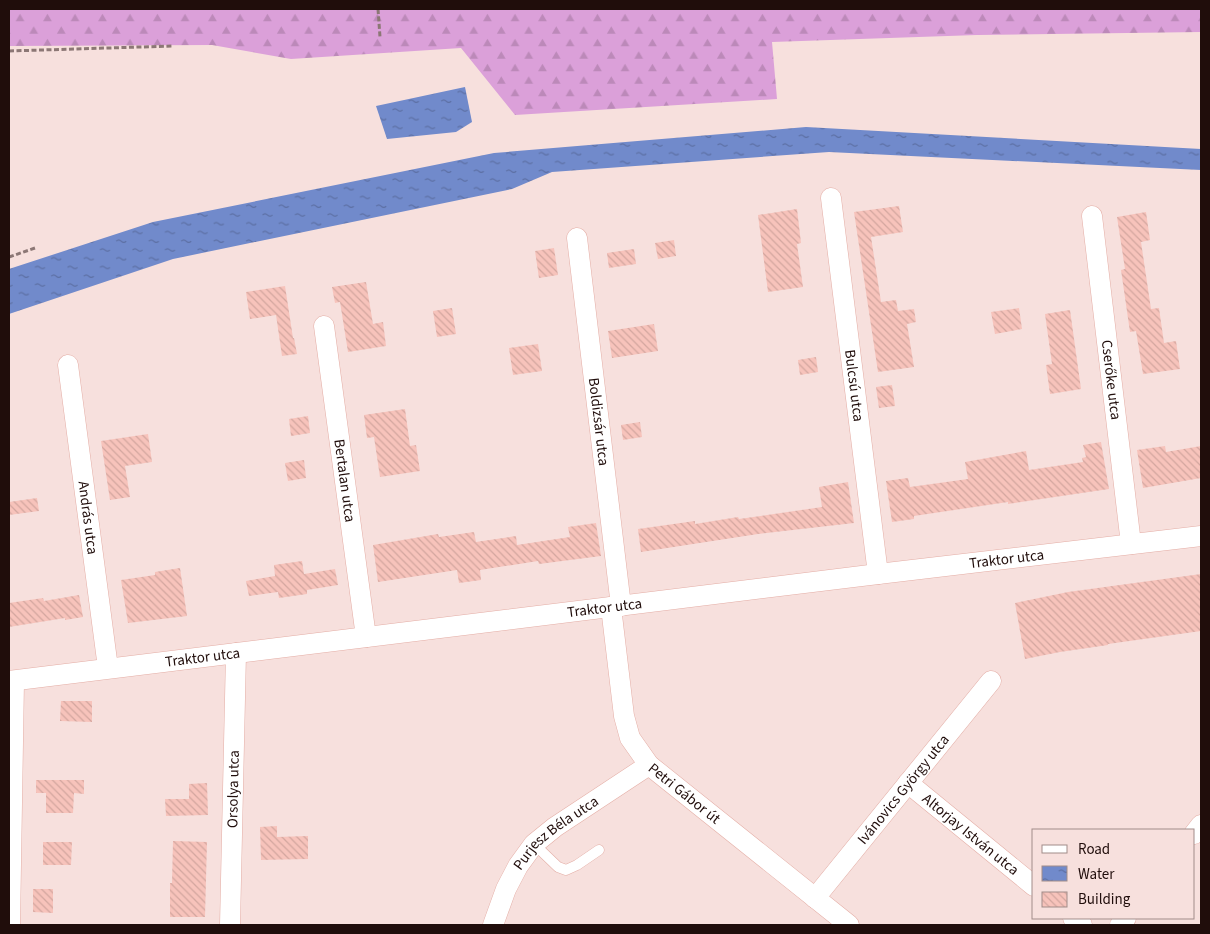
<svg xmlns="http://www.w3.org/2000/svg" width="1210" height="934" font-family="'Source Sans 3',sans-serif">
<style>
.forest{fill:url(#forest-firs)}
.water{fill:url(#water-ripples)}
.building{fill:url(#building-back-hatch)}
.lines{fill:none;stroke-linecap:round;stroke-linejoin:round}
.service-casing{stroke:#e4ada5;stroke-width:11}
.minor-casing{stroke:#e4ada5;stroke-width:21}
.path{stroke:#8c7775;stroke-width:3;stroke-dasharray:5 2.5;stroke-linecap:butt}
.service{stroke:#fff;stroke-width:10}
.minor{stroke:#fff;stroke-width:20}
.labels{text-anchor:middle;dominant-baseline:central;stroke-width:5;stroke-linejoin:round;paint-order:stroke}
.street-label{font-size:15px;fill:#200d0b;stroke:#f7e0dd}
</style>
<defs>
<pattern id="forest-firs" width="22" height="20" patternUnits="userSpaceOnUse" patternTransform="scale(1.25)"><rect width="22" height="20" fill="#dba0d9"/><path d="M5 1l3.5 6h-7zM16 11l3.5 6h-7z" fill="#bc89b9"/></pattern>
<pattern id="water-ripples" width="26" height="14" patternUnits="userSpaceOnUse" patternTransform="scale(1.25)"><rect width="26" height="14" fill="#718acb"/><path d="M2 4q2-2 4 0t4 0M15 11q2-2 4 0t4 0" fill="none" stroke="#5c6fa3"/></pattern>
<pattern id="building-back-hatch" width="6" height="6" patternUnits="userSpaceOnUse" patternTransform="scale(1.25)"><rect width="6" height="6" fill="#f7c3bb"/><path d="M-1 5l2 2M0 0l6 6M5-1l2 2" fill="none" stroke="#d3a69f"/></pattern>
</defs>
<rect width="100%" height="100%" fill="#f7e0dd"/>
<polygon class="forest" points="9,9 1201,9 1201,32 977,35 772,42 777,99 515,115 461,48 291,59 212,45 9,46"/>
<g class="water">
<polygon points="465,87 472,122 456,132 387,139 376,106"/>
<polygon points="806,127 1201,149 1201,170 829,152 552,172 512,189 173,259 9,314 9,269 153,222 494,153"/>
</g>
<g class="building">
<polygon points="899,206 903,232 871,237 881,302 896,300 898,311 914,309 916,322 907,324 914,367 878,372 854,212"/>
<polygon points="797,209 801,243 797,244 803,287 768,292 758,215"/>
<polygon points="1146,212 1150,240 1141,242 1151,309 1159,308 1164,343 1176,341 1180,369 1143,374 1136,331 1130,332 1121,270 1125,269 1117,217"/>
<polygon points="674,240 676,256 658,259 655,243"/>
<polygon points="554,248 558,275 539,278 535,251"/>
<polygon points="634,249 636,264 609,268 607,253"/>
<polygon points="366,282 373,324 383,322 386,346 348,352 340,302 335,303 332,287"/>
<polygon points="285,286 293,338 294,338 297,354 282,356 276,315 250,319 246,292"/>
<polygon points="452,308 456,334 437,337 433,311"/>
<polygon points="1019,308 1022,329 995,334 991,312"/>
<polygon points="1070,310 1081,389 1050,394 1046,365 1052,364 1045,314"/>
<polygon points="654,324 658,351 612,358 608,331"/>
<polygon points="538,344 542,371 513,375 509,348"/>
<polygon points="816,357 818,372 800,375 798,360"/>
<polygon points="892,385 895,406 879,408 876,387"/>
<polygon points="405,409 410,446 416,445 420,471 380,477 374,437 367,438 364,415"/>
<polygon points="308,416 310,433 291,436 289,419"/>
<polygon points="640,422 642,437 623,440 621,425"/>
<polygon points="148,434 152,462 125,466 130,497 110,500 101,441"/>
<polygon points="1101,442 1109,489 1008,504 1008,502 914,516 914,519 892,522 886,481 908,478 910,487 968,479 965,462 1026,451 1029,470 1083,462 1082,458 1086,457 1083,445"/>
<polygon points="1165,446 1166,452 1201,446 1201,478 1143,488 1137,450"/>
<polygon points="304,460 306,478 288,481 285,463"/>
<polygon points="848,482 854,523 758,534 641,552 638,529 695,521 695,524 738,517 739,519 822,507 819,487"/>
<polygon points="37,498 39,511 9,515 9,502"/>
<polygon points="596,523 601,556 539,564 538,561 480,570 481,580 459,583 457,570 378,582 373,545 438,534 439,537 474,532 476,542 516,536 517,545 570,537 568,527"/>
<polygon points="302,561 304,574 335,569 338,585 307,590 307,594 279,598 278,592 249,596 246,581 275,576 274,565"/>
<polygon points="180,568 187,616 128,623 121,580 155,575 155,572"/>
<polygon points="1201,574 1201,631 1108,644 1108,645 1060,652 1025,659 1015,603 1068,592"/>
<polygon points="79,595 83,617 65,620 65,618 9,627 9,603 43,598 44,601"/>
<polygon points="61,701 92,701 92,722 60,721"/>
<polygon points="36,780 84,780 84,794 74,793 73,813 46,813 46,793 36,793"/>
<polygon points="207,783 208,815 166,816 165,799 189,799 189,784"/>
<polygon points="277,826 277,837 308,836 308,859 261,860 260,827"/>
<polygon points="173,841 207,842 205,917 170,917 170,883 172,883"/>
<polygon points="43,842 72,842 71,865 43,865"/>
<polygon points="33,889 53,889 53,913 33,912"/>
</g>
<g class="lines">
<g class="service-casing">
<polyline id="service" points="534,844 558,867 566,870 577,865 599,850"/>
</g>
<g class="minor-casing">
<g id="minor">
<path id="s1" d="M 831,198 L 878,574"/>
<path id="s2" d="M 1092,216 L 1131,544"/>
<path id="s3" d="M 577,238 L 621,606"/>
<path id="s4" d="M 324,326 L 366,637"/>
<path id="s5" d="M 68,365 L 108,668"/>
<path id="s6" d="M 611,607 L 624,716 L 630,738 L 649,765 L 849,925"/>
<path id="s7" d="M 9,681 L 878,574 L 1201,536"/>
<path id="s8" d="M 908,783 L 1034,886"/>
<polyline points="1194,834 1201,825"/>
<path id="s9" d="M 815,898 L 991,681"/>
<polyline points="1073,918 1082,925"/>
<polyline points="10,925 14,681"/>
<path id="s10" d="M 230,925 L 236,653"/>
<path id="s11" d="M 493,925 L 506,889 L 518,866 L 534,844 L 555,827 L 649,765"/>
<polyline points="1120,925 1126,918"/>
</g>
</g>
<g class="path">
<polyline points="378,9 380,37"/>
<polyline points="9,51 173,46"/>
<polyline points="9,257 35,248"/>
</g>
<use href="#service" class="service"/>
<use href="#minor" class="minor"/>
</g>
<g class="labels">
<g class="street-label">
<text stroke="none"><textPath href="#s2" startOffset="165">Cserőke utca</textPath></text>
<text stroke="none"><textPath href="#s1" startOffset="189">Bulcsú utca</textPath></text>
<text stroke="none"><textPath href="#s3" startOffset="185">Boldizsár utca</textPath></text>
<text stroke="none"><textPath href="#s4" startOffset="156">Bertalan utca</textPath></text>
<text stroke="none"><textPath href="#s5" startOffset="154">András utca</textPath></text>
<text stroke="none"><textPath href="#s7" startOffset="1005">Traktor utca</textPath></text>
<text stroke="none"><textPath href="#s7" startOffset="600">Traktor utca</textPath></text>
<text stroke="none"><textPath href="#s7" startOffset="195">Traktor utca</textPath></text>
<text stroke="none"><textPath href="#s10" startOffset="136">Orsolya utca</textPath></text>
<text stroke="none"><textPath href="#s9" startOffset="140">Ivánovics György utca</textPath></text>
<text stroke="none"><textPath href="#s6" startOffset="211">Petri Gábor út</textPath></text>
<text stroke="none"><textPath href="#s11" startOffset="115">Purjesz Béla utca</textPath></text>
<text stroke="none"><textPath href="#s8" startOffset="81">Altorjay István utca</textPath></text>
</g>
</g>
<rect width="1210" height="934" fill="none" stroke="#200d0b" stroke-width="20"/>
<rect x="1032" y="829" width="162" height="90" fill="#f7e0dd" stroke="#a18c89"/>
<rect x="1042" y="845" width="25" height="8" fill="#ffffff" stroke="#a18c89"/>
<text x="1078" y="854" font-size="15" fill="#200d0b">Road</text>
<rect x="1042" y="866" width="25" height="15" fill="url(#water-ripples)" stroke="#a18c89"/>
<text x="1078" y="879" font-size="15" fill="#200d0b">Water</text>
<rect x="1042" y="892" width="25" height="15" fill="url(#building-back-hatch)" stroke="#a18c89"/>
<text x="1078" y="904" font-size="15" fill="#200d0b">Building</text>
</svg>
